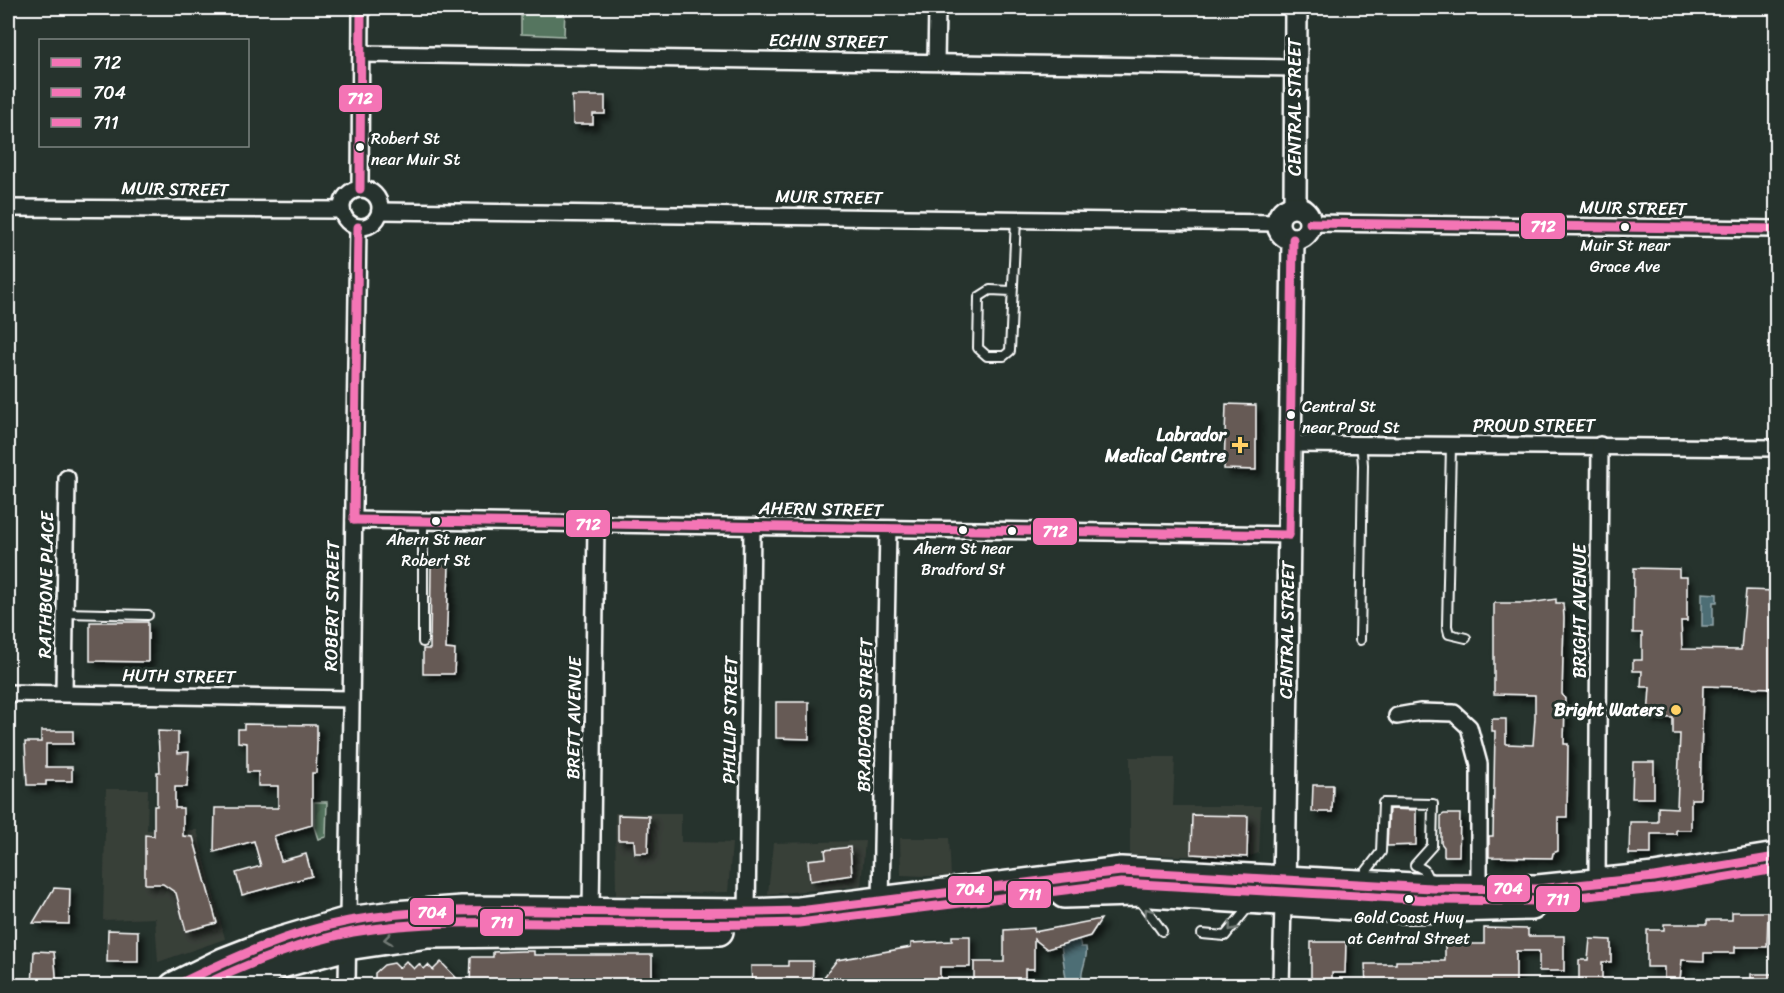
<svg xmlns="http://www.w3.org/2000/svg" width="1784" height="993" font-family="Sriracha,sans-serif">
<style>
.built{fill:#393f39}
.green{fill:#54745e;stroke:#aabaae;stroke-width:1.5}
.water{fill:#4e6e75;stroke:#95a8ac;stroke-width:1.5}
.building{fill:#665a55;stroke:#fff;stroke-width:1.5;filter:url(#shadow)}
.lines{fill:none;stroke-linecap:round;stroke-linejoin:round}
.lane-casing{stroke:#fff;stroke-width:12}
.street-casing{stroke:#fff;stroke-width:20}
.secondary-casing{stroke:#fff;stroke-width:26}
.highway-casing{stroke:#fff;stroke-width:32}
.lane{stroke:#26332d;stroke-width:8}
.street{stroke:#26332d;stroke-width:15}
.secondary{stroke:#26332d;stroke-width:21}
.highway{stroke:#26332d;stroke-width:27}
.bus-1-casing{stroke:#26332d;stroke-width:14}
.bus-2-casing{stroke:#26332d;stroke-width:14}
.bus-3-casing{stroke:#26332d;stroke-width:14}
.bus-1{stroke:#f474b5;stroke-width:9}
.bus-2{stroke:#f474b5;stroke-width:9}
.bus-3{stroke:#f474b5;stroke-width:9}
.oneway{stroke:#727a76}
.bus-dot{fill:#fff;stroke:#26332d;stroke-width:2}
.poi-dot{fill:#ffd166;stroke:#26332d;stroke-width:2}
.labels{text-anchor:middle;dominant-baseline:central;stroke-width:6;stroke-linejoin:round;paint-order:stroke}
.bus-label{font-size:16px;fill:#fff;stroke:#26332d}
.street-label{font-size:18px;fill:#fff;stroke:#26332d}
.poi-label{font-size:18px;font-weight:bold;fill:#fff;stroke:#26332d;text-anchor:end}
.line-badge{stroke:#26332d;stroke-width:2}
.badge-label{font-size:16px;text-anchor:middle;font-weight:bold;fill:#fff}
</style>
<defs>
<filter id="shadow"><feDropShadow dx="5.5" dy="5.5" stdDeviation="3" flood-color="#0009"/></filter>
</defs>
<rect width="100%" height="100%" fill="#26332d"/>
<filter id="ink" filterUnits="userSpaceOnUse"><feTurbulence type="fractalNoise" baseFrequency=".0167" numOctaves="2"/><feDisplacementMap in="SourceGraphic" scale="12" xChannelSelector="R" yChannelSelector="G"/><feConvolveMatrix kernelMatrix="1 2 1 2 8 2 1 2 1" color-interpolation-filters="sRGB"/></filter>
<g filter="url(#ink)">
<g class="built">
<polygon points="1130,757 1175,757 1173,806 1261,806 1259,853 1247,857 1130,855"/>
<polygon points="106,789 148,789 147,830 197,830 225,939 158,962 155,918 103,920"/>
<polygon points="615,813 681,813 681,842 732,843 728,892 616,895"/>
<polygon points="900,838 949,838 951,877 901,875"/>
<polygon points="865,841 861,886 768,894 773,843"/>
</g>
<g class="green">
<polygon points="521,8 565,8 564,36 521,34"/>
<polygon points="314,802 327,802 326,837 318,839 314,827"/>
</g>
<g class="water">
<polygon points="1702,593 1717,594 1717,602 1713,602 1713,626 1702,626"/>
<path d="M 1079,939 L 1081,947 L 1086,947 C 1089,962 1077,972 1084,985 L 1067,985 L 1061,945 Z"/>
</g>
<g class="building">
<polygon points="572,96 605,96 605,114 593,114 593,124 573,124"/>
<polygon points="1226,404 1256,405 1256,470 1224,469"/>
<polygon points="431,565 449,565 446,649 455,650 454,674 423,674 423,649 430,649"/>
<polygon points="1634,568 1679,569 1679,577 1687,577 1687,621 1681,621 1682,649 1741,650 1746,590 1776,591 1776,688 1703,686 1700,799 1691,799 1691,830 1676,830 1676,834 1651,834 1651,854 1629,854 1630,822 1658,822 1658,807 1677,808 1680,734 1673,734 1673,718 1648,717 1650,687 1641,687 1642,671 1633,671 1633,660 1642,660 1642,633 1633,633"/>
<polygon points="1556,599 1556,603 1563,603 1564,618 1562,694 1565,699 1564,744 1568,744 1567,817 1558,817 1558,851 1553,853 1552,858 1489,857 1489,836 1493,836 1495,731 1492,731 1492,719 1506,719 1506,744 1533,745 1535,718 1535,695 1494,694 1494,603 1530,603"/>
<polygon points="90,622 148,622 148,662 90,661"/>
<polygon points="776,702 809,702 809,739 776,738"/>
<polygon points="244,724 317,725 317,743 316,773 312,773 312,825 274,836 281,861 306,854 312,876 242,895 236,873 261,866 254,841 214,852 215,808 278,808 278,786 258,786 258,772 247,772 247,743 238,742 238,729 244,729"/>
<polygon points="41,731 73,731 73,744 46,744 46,767 72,767 72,781 46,781 46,785 27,785 25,742 41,742"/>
<polygon points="158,731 178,732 178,753 189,752 187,787 175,787 175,808 183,808 183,836 193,837 217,923 186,931 176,893 163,884 145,884 145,835 154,836 154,806 157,806 157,772 160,772"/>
<polygon points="1633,762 1654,762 1654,798 1632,798"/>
<polygon points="1313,785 1333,785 1332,812 1312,812"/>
<polygon points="1389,809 1416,810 1416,845 1387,846"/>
<polygon points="1444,814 1460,814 1459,856 1444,856 1444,847 1441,843 1441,816"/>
<polygon points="618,815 649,816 648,853 635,853 634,840 618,840"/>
<polygon points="1192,815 1248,816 1247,857 1191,854"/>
<polygon points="850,847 852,875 810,881 808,860 826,858 825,850"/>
<polygon points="54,888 70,889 69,924 33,923"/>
<polygon points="1732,912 1768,912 1767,947 1735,947 1735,953 1704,953 1704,961 1682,960 1680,979 1664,979 1664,967 1647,967 1647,930 1664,930 1664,924 1707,924 1707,920 1732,920"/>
<polygon points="1101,919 1090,936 1047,949 1034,939 1034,969 1025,969 1025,986 974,986 974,962 1004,962 1004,930 1034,928 1034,932"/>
<polygon points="1484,928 1528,929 1528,936 1564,936 1564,971 1539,971 1539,951 1516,951 1516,986 1366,985 1365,964 1396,964 1396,961 1445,961 1445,944 1484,944"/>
<polygon points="108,930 138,931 138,962 107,962"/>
<polygon points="952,936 970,936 970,967 940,967 940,986 914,986 914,978 861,986 817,986 837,960 911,947 911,943 952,941"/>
<polygon points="1590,939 1611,940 1611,962 1602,962 1602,986 1579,986 1579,960 1588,960"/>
<polygon points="1311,942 1346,942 1345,973 1332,973 1332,986 1311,986"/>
<polygon points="34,951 54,952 57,986 32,986"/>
<polygon points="522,951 534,951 534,955 652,955 652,986 470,986 471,957 493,957 493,952"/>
<polygon points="406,961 414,969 419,964 424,969 428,965 433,970 441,962 464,986 381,986 375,980 375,973 384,965 394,963 399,968"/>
<polygon points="788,961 813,961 812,986 752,986 751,966 788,966"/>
<rect x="1751" y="974" width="25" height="12"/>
</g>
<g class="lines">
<g class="lane-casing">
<g id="lane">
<polyline points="1012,291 990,290 979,297 978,348 987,356 1004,356 1010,351 1016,219"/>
<polyline points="1358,444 1362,452 1363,465 1360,640"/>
<polyline points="1451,445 1447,626 1449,634 1466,638"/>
<polyline points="423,521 423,642"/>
<polyline points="65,613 148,615"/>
<polyline points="1362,877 1381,852 1383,803 1433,804 1432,846 1415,865 1424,870 1430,882"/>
<polyline points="1138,898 1162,931"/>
<polyline points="1202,934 1225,936 1250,905"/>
</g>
</g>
<g class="street-casing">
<g id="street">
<polyline points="361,54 1295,68"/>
<polyline points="936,62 937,8"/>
<circle cx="361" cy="208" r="19"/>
<polyline points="360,189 361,8"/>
<polyline points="8,208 342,210"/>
<polyline points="380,211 1278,223"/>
<polyline points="1310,223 1776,229"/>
<polyline points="1291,444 1776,448"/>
<polyline points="354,520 1289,535"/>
<polyline points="64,692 67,478"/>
<polyline points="8,693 350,699"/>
<polyline points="1397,716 1420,712 1454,713 1469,727 1479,764 1479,889"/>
<polyline points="1597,884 1600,445"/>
<polyline points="881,901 888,529"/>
<polyline points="591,912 596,524"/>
<polyline points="747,913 752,527"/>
<polyline points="347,986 358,227"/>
<polyline points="1281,986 1283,902"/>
</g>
</g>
<g class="secondary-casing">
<g id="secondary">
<polyline points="1295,206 1296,8"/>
<circle cx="1294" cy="223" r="16"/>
<polyline points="1284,893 1293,239"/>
</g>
</g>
<g class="highway-casing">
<g id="highway">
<polyline points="1064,894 1134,892 1405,909 1532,906"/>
<polyline points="174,986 223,962 267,945 348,921 394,915 462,910 747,913 799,911 1121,871 1432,888 1538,889 1654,877 1776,857"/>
<polyline points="226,986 285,963 347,946 428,934 719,931"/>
</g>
</g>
<use href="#lane" class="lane"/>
<use href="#street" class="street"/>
<use href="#secondary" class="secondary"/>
<use href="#highway" class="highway"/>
<g class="bus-1-casing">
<g id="bus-1">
<polyline points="360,189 361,8"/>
<polyline points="1310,223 1776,229"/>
<polyline points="354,520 1289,535"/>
<polyline points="354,520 358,227"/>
<polyline points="1289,535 1293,239"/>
</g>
</g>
<g class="bus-2-casing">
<path id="bus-2" d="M 175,986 C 230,959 289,932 349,921 C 414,909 479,910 544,911 C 629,912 714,914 799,911 L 1121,871 L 1432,888 L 1538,889 L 1654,877 L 1776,857"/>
</g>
<g class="bus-3-casing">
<path id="bus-3" d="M 202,986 C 246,964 305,941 353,932 C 417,921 483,922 548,923 C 632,924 716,926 799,923 L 1121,883 L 1431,900 L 1538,901 L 1656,889 L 1776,869"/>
</g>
<use href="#bus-1" class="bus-1"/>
<use href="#bus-2" class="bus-2"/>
<use href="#bus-3" class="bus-3"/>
</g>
<defs><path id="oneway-chevron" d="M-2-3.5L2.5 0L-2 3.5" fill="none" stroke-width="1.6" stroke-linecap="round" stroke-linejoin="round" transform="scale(1.5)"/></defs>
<g class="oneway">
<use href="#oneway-chevron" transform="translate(1148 912) rotate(-125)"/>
<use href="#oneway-chevron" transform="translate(1232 927) rotate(129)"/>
<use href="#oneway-chevron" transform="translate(388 939) rotate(173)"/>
</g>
</g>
<g class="bus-dot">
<circle cx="360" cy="147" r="5"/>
<circle cx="1625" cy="227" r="5"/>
<circle cx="1291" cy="415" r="5"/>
<circle cx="436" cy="521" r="5"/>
<circle cx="963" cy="530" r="5"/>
<circle cx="1012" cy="531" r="5"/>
<circle cx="1409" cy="899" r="5"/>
</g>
<g class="poi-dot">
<path d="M1237 436h6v6h6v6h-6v6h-6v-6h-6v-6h6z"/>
<circle cx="1676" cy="710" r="6"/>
</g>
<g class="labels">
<g class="bus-label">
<text x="371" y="138" text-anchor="start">Robert St<tspan x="371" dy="21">near Muir St</tspan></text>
<text x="1625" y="245">Muir St near<tspan x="1625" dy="21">Grace Ave</tspan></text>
<text x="1302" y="406" text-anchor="start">Central St<tspan x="1302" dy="21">near Proud St</tspan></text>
<text x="436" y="539">Ahern St near<tspan x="436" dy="21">Robert St</tspan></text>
<text x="963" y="548">Ahern St near<tspan x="963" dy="21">Bradford St</tspan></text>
<text x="1409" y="917">Gold Coast Hwy<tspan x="1409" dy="21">at Central Street</tspan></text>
</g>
<g class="street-label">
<text transform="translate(828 41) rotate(1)">ECHIN STREET</text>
<text transform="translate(1295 107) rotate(-90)">CENTRAL STREET</text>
<text transform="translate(175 189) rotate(1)">MUIR STREET</text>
<text transform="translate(829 197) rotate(1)">MUIR STREET</text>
<text transform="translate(1633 208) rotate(1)">MUIR STREET</text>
<text x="1534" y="426">PROUD STREET</text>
<text transform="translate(821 509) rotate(1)">AHERN STREET</text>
<text transform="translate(46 585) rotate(-89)">RATHBONE PLACE</text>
<text transform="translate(332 606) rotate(-89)">ROBERT STREET</text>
<text transform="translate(1580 611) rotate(-90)">BRIGHT AVENUE</text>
<text transform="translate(1287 630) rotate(-89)">CENTRAL STREET</text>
<text transform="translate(179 676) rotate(1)">HUTH STREET</text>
<text transform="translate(865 715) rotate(-89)">BRADFORD STREET</text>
<text transform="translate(574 718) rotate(-89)">BRETT AVENUE</text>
<text transform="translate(730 720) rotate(-89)">PHILLIP STREET</text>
</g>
<g class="poi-label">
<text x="1226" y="435">Labrador<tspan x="1226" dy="21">Medical Centre</tspan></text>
<text x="1664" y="710">Bright Waters</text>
</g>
</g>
<g class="line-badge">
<rect x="338" y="84" width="45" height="29" rx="6" fill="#f474b5"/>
<rect x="1520" y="212" width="46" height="28" rx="6" fill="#f474b5"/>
<rect x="565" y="509" width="46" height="29" rx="6" fill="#f474b5"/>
<rect x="1032" y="517" width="46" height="29" rx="6" fill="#f474b5"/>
<rect x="1486" y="874" width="45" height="29" rx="6" fill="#f474b5"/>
<rect x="947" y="875" width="46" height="29" rx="6" fill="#f474b5"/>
<rect x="1007" y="880" width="45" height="29" rx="6" fill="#f474b5"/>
<rect x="1535" y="885" width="46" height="28" rx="6" fill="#f474b5"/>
<rect x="409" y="897" width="46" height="29" rx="6" fill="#f474b5"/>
<rect x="479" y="908" width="45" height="29" rx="6" fill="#f474b5"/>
</g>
<g class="badge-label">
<text x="360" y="104">712</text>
<text x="1543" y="232">712</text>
<text x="588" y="530">712</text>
<text x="1055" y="537">712</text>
<text x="1508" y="894">704</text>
<text x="970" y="895">704</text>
<text x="1030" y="900">711</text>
<text x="1558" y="905">711</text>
<text x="432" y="918">704</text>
<text x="502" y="928">711</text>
</g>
<rect width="1784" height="993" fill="none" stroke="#26332d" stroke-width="30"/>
<rect x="15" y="15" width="1754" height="963" fill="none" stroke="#fff" stroke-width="2" filter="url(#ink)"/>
<rect x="39" y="39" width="210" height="108" fill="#26332d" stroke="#7d8581" stroke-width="1.5"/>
<rect x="51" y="58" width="30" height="9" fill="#f474b5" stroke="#7d8581" stroke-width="1.5"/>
<text x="93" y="69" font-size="18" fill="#ffffff">712</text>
<rect x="51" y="88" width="30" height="9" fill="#f474b5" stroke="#7d8581" stroke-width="1.5"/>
<text x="93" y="99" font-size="18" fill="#ffffff">704</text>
<rect x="51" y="118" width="30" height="9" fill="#f474b5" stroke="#7d8581" stroke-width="1.5"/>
<text x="93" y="129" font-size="18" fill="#ffffff">711</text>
</svg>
